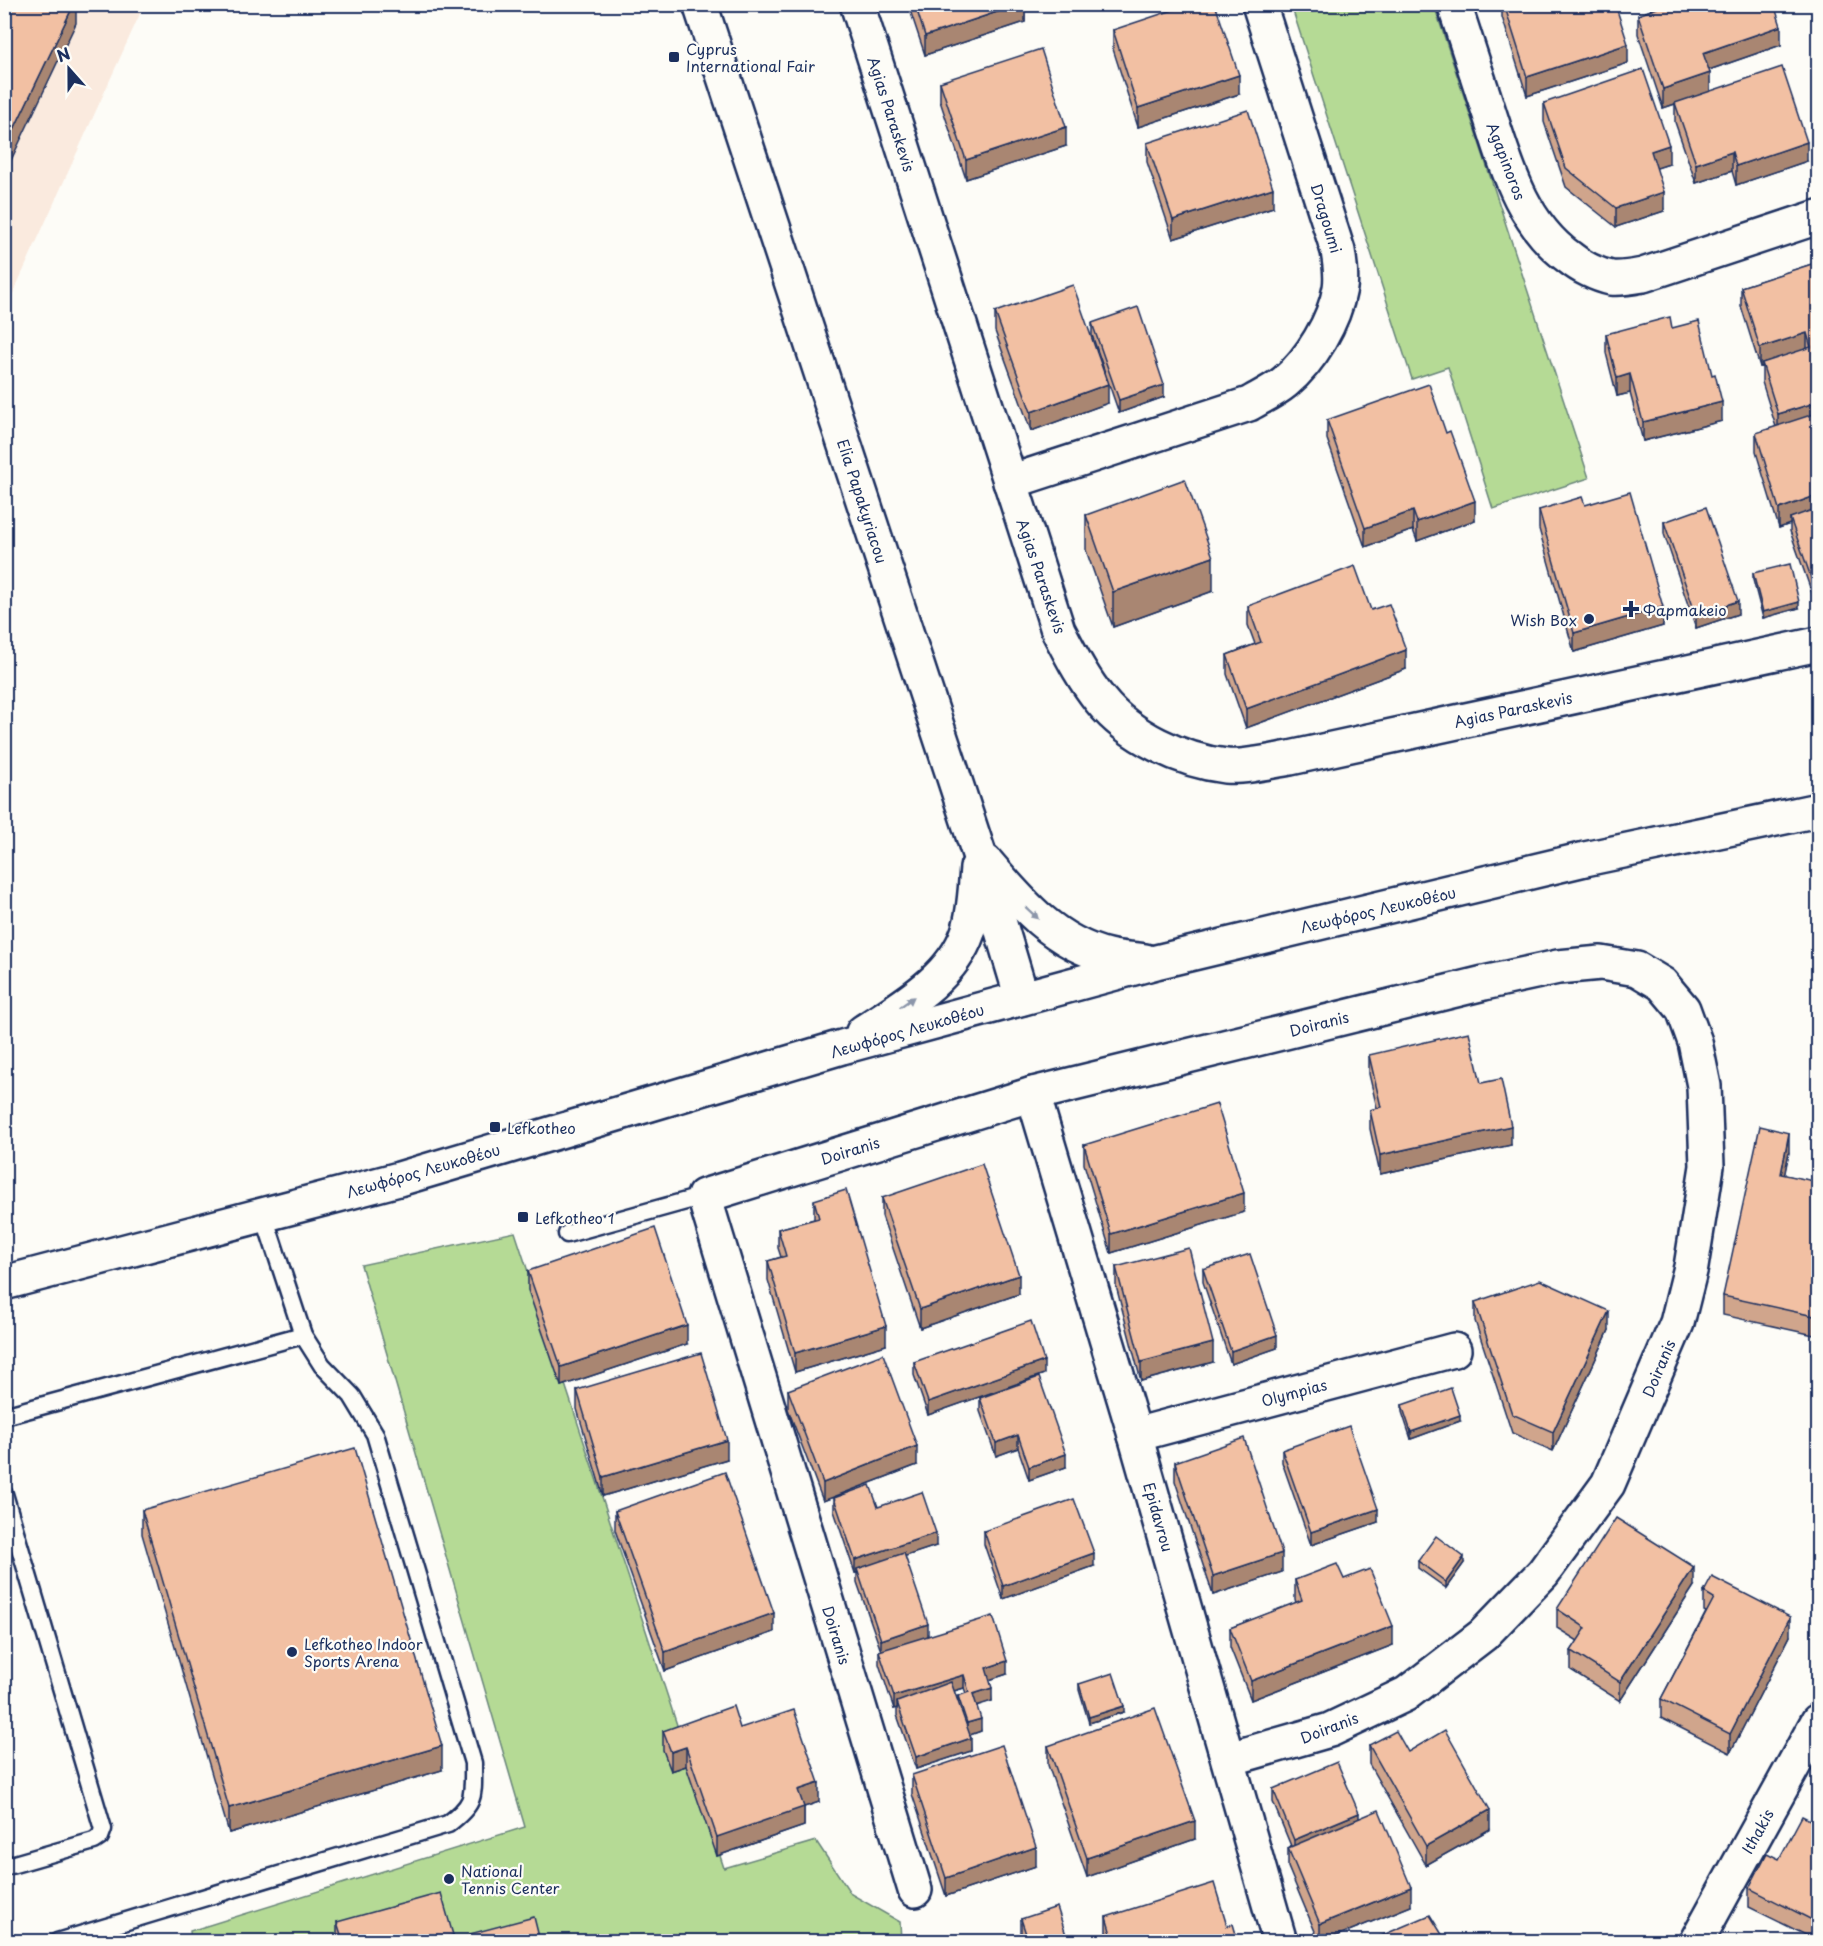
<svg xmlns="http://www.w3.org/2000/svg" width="1823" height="1946" font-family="'Playpen Sans',sans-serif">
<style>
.built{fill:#faeade}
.green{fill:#b5da95;stroke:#68847a;stroke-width:1.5}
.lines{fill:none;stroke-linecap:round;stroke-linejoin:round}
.lane-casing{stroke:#1b2f5e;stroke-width:21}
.street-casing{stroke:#1b2f5e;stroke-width:38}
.secondary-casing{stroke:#1b2f5e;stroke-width:38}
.lane{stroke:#fdfcf7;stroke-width:16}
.street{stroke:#fdfcf7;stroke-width:33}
.secondary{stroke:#fdfcf7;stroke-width:33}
.wall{fill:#d0a58c;stroke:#1b2f5e;stroke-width:1.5;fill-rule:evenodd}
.shaded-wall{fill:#a98672;stroke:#1b2f5e;stroke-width:1.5}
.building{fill:#f2c0a3;stroke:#1b2f5e;stroke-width:1.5}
.oneway{fill:#8c96aa}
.poi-dot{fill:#1b2f5e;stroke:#fdfcf7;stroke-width:2}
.labels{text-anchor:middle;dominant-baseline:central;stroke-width:4.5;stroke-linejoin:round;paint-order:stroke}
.poi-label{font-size:15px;fill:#1b2f5e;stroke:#fdfcf7;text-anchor:start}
.street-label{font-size:15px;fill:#1b2f5e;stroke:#fdfcf7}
</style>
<rect width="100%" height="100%" fill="#fdfcf7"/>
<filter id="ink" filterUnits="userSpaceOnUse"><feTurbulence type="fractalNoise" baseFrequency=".0167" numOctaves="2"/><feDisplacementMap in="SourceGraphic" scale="12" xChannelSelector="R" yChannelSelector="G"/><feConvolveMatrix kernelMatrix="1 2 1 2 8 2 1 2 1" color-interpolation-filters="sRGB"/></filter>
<g filter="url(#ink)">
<polygon class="built" points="5,5 144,5 5,311"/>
<g class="green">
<polygon points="1291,5 1434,5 1589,478 1493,509 1448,367 1412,379"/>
<polygon points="515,1232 724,1868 816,1841 851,1894 900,1922 901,1941 191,1942 190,1931 525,1827 361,1265"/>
</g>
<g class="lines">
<g class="lane-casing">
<g id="lane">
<polyline points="567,1234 704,1196"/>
<polyline points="4,1416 303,1335"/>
<polyline points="4,1494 103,1829 100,1837 94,1841 4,1867"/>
<path d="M 57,1942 L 448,1824 C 476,1803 473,1797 473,1763 L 375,1434 L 352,1396 L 322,1365 L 303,1335 L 263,1213"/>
</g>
</g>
<g class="street-casing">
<g id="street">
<path d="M 857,4 L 1058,630 C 1071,655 1083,679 1101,701 C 1129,736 1182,761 1226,766 C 1242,768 1273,761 1290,758 L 1818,644"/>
<path d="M 1454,4 C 1465,39 1477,74 1488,109 C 1506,164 1521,223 1570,258 C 1581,267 1597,275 1611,278 C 1622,279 1632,277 1643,275 L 1818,217"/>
<path d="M 1010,482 L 1249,404 C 1261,397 1274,391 1285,382 C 1311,360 1334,322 1340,288 C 1342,276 1340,263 1338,251 L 1259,4"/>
<polyline points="1033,1094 1135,1435 1280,1942"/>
<polyline points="1135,1435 1454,1350"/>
<polyline points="915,1890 704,1196 1033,1094 1484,983 1558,967 1601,963 1637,969 1662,984 1683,1009 1695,1042 1704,1086 1707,1166 1691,1267 1677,1323 1608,1484 1543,1573 1483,1635 1406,1694 1330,1730 1229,1759"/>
<polyline points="1696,1942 1818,1721"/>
</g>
</g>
<g class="secondary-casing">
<g id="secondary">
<polyline points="700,4 979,854 1022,998"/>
<path d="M 986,862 C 1020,902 1054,943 1108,956 C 1120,959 1133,959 1145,961"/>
<path d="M 863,1032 C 902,1006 952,979 968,932 C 975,911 975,889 977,868"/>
<polyline points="4,1283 399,1179 842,1047 1156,962 1585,859 1818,810"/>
</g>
</g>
<use href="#lane" class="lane"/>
<use href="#street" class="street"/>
<use href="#secondary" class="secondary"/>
</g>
<g class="wall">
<polygon points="908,4 1025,4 1025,22 925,55"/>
<polygon points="1502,4 1615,4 1628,63 1527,96 1502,17"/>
<polygon points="1649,4 1774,4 1781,45 1709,70 1710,92 1807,161 1736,185 1732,171 1696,183 1675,122 1675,104 1663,108 1638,34 1638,15 1651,10"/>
<polygon points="1113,30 1239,94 1138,127 1113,49"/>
<polygon points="940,82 1066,146 966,179 940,101"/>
<polygon points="1544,103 1669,164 1656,168 1664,211 1616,227 1566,187 1544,122"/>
<polygon points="1147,143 1273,207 1173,239 1147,162"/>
<polygon points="1818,262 1813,596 1790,531 1790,524 1779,528 1756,452 1756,433 1776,427 1762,382 1762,367 1760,367 1741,306 1741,287"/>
<polygon points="995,312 1108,403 1031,431 995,331"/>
<polygon points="1092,323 1164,397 1119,413 1092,335"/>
<polygon points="1672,328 1722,421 1643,441 1630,393 1617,396 1606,353 1606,334"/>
<polygon points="1327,420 1446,433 1475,520 1417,541 1413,530 1365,547 1327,439"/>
<polygon points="1585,505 1663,626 1574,652 1539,529 1539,510"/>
<polygon points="1086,515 1213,591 1113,627 1086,550"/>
<polygon points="1664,522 1738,614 1696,628 1664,534"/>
<polygon points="1753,573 1799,608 1763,618 1753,580"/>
<polygon points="1248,606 1371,610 1406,669 1246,728 1227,674 1227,655 1255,644 1248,625"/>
<polygon points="1369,1055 1481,1083 1511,1145 1380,1174 1370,1129 1370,1110 1377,1108 1369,1074"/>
<polygon points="1084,1145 1244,1212 1111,1253 1084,1164"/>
<polygon points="1789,1152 1784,1175 1818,1182 1814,1335 1723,1315 1723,1296"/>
<polygon points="882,1198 1019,1294 920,1328 882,1216"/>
<polygon points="814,1200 886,1345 795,1372 768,1280 768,1261 781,1257 778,1248 778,1229 814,1219"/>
<polygon points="1116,1267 1213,1362 1141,1381 1116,1286"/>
<polygon points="1203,1269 1277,1348 1231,1364 1203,1282"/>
<polygon points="528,1271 687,1344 561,1386 528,1290"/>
<polygon points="1475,1302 1609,1330 1553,1451 1512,1433 1475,1321"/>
<polygon points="914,1362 1044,1374 928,1415 914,1375"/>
<polygon points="577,1390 727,1459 603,1496 577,1409"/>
<polygon points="788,1390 917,1465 823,1501 788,1409"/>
<polygon points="980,1398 1066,1467 1029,1480 1018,1448 996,1456 980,1411"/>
<polygon points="1402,1405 1460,1421 1411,1439 1402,1412"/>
<polygon points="1282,1450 1378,1522 1311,1545 1282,1462"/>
<polygon points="1175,1462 1282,1572 1213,1595 1175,1481"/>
<path d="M 834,1498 L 878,1507 L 936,1546 L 905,1556 L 928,1636 L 1007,1674 L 989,1680 L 992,1701 L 976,1705 L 981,1731 L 970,1735 L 971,1751 L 916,1769 L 897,1715 L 897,1708 L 894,1709 L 879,1664 L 879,1651 L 881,1651 L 857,1582 L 857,1573 L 855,1573 L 834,1511 ZM 964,1688 L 966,1693 L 958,1696 L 958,1703 L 954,1691 Z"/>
<polygon points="142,1510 442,1770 229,1833 142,1534"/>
<polygon points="615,1511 774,1632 665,1671 615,1530"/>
<polygon points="984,1531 1094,1566 1003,1599 984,1544"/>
<polygon points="1418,1561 1464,1563 1446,1588 1418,1568"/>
<polygon points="1344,1579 1393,1645 1251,1700 1230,1647 1230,1628 1296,1603 1295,1599 1295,1580"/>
<polygon points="1694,1586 1620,1701 1571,1670 1571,1651 1578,1641 1557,1628 1557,1609"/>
<polygon points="1704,1592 1790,1636 1730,1753 1661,1718 1661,1699 1706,1612 1704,1611"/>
<polygon points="1079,1684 1124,1712 1089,1723 1079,1690"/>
<polygon points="740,1728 819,1802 804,1807 804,1826 717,1856 686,1766 671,1771 663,1750 663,1731"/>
<polygon points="1369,1745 1408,1752 1490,1829 1426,1865 1369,1764"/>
<polygon points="1048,1746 1195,1839 1087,1877 1048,1765"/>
<polygon points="912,1775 1036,1866 946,1896 912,1794"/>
<polygon points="1273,1789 1359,1818 1411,1906 1324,1941 1319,1941 1288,1867 1288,1848 1291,1846 1273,1802"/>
<polygon points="1818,1824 1818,1941 1749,1907 1749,1888"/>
<polygon points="1106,1917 1227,1926 1238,1941 1107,1941 1106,1936"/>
<polygon points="1021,1919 1068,1941 1021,1936"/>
<polygon points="337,1922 453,1941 339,1941 337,1935"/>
</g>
<g class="shaded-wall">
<polygon points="74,4 76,4 76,23 4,175 4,150"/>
<polygon points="1021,4 1025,4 1025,22 925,55 925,36"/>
<polygon points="1781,26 1781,45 1703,72 1703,53"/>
<polygon points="1628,44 1628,63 1527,96 1527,77"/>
<polygon points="1710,73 1710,92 1663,108 1663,89"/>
<polygon points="1239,75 1239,94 1138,127 1138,108"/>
<polygon points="1066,127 1066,146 966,179 966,160"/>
<polygon points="1807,142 1807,161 1736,185 1736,166"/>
<polygon points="1669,145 1669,164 1651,170 1651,151"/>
<polygon points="1732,152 1732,171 1696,183 1696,164"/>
<polygon points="1273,188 1273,207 1173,239 1173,220"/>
<polygon points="1664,192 1664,211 1616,227 1616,208"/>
<polygon points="1807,333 1807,352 1762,363 1762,367 1760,367 1760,348"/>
<polygon points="1630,374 1630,393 1617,396 1617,378"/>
<polygon points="1108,384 1108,403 1031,431 1031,412"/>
<polygon points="1164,385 1164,397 1119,413 1119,400"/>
<polygon points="1722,402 1722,421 1643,441 1643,422"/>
<polygon points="1818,402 1818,421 1778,433 1778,414"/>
<polygon points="1818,495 1818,514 1790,518 1790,524 1779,528 1779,509"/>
<polygon points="1475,501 1475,520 1417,541 1417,522"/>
<polygon points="1413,511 1413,530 1365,547 1365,528"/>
<polygon points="1213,557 1213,591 1113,627 1113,592"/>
<polygon points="1818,581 1818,594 1813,596 1813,583"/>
<polygon points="1738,601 1738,614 1696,628 1696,615"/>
<polygon points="1799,602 1799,608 1763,618 1763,612"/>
<polygon points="1663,607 1663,626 1574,652 1574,633"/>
<polygon points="1406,650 1406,669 1246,728 1246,709"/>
<polygon points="1511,1126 1511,1145 1380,1174 1380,1155"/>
<polygon points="1789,1133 1789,1152 1781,1193 1781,1174"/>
<polygon points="1244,1193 1244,1212 1111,1253 1111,1234"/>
<polygon points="1019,1275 1019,1294 920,1328 920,1309"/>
<polygon points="1818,1298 1818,1317 1814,1335 1814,1316"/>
<polygon points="1609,1311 1609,1330 1553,1451 1553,1432"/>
<polygon points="687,1325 687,1344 561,1386 561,1367"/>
<polygon points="886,1326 886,1345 795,1372 795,1353"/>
<polygon points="1277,1335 1277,1348 1231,1364 1231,1351"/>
<polygon points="1213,1343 1213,1362 1141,1381 1141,1362"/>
<polygon points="1044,1361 1044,1374 928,1415 928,1402"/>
<polygon points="1460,1415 1460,1421 1411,1439 1411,1432"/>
<polygon points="1018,1435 1018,1448 996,1456 996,1443"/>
<polygon points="727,1440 727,1459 603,1496 603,1477"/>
<polygon points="917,1446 917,1465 823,1501 823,1483"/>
<polygon points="1066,1454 1066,1467 1029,1480 1029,1467"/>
<polygon points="1378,1509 1378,1522 1311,1545 1311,1532"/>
<polygon points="936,1533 936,1546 858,1572 857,1569 857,1573 855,1573 855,1560"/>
<polygon points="1094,1553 1094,1566 1003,1599 1003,1586"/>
<polygon points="1282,1553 1282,1572 1213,1595 1213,1576"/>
<polygon points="1464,1557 1464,1563 1446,1588 1446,1582"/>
<polygon points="1694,1567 1694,1586 1620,1701 1620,1682"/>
<polygon points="774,1613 774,1632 665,1671 665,1652"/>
<polygon points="1790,1617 1790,1636 1730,1753 1730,1734"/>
<polygon points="928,1624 928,1637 881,1653 881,1640"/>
<polygon points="1393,1626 1393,1645 1251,1700 1251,1681"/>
<polygon points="1007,1661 1007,1674 986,1681 986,1668"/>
<polygon points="964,1675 964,1688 899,1707 897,1702 897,1708 894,1709 894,1696"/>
<polygon points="992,1688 992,1701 973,1707 973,1694"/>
<polygon points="1124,1706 1124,1712 1089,1723 1089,1717"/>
<polygon points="981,1719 981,1731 967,1736 967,1723"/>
<polygon points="971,1738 971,1751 916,1769 916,1757"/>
<polygon points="442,1746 442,1770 229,1833 229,1808"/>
<polygon points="686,1747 686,1766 671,1771 671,1752"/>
<polygon points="819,1783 819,1802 804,1807 804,1826 717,1856 717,1837 798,1790"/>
<polygon points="1490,1810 1490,1829 1426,1865 1426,1846"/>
<polygon points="1359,1813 1359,1826 1294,1853 1294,1840"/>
<polygon points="1195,1821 1195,1839 1087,1877 1087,1858"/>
<polygon points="1036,1847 1036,1866 946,1896 946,1878"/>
<polygon points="1411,1887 1411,1906 1324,1941 1320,1941 1320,1924"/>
<polygon points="453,1935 453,1941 430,1941"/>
</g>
<g class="building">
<polygon points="4,4 74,4 4,150"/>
<polygon points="915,4 1021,4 925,36"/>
<polygon points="1191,4 1215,4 1239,75 1138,108 1113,30"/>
<polygon points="1504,4 1615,4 1628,44 1527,77"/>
<polygon points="1655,4 1774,4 1781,26 1703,53 1710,73 1663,89 1638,15 1657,8"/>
<polygon points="1041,49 1066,127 966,160 940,82"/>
<polygon points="1782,67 1807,142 1736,166 1732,152 1696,164 1675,103"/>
<polygon points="1643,69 1669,145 1651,151 1664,192 1616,208 1566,168 1544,103"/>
<polygon points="1248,110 1273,188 1173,220 1147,143"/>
<polygon points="1818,262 1818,402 1778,414 1762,363 1811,347 1807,333 1760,348 1741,287"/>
<polygon points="1073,285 1108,384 1031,412 995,312"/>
<polygon points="1138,307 1164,385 1119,400 1092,323"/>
<polygon points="1670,317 1672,328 1699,321 1712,375 1715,374 1722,402 1643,422 1630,374 1617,378 1606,334"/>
<polygon points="1429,384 1446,433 1450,431 1475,501 1417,522 1413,511 1365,528 1327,420"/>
<polygon points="1817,413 1818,419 1818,495 1779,509 1756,433"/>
<polygon points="1185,479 1213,557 1113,592 1086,515"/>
<polygon points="1630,492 1663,607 1574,633 1539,510 1582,497 1585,505"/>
<polygon points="1706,507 1738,601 1696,615 1664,522"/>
<polygon points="1818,508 1818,581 1813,583 1790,518"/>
<polygon points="1790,564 1799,602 1763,612 1753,573"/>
<polygon points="1355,566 1371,610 1389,604 1406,650 1246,709 1227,655 1261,642 1248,606"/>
<polygon points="1469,1032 1481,1083 1501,1079 1511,1126 1380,1155 1370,1110 1381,1107 1369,1055"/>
<polygon points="1217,1104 1244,1193 1111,1234 1084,1145"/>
<polygon points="1760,1126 1789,1133 1781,1174 1818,1182 1818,1298 1814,1316 1723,1296"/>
<polygon points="982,1164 1019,1275 920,1309 882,1198"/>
<polygon points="846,1190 886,1326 795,1353 768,1261 786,1256 778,1229 819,1218 814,1200"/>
<polygon points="655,1228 687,1325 561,1367 528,1271"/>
<polygon points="1189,1248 1213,1343 1141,1362 1116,1267"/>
<polygon points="1250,1254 1277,1335 1231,1351 1203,1269"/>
<polygon points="1540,1280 1609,1311 1553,1432 1512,1414 1475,1302"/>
<polygon points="1031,1321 1044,1361 928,1402 914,1362"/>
<polygon points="701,1353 727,1440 603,1477 577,1390"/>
<polygon points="883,1354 917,1446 823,1483 788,1390"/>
<polygon points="1039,1377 1066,1454 1029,1467 1018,1435 996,1443 980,1398"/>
<polygon points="1451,1388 1460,1415 1411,1432 1402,1405"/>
<polygon points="1349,1426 1378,1509 1311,1532 1282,1450"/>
<polygon points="1244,1438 1282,1553 1213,1576 1175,1462"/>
<polygon points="355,1448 442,1746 229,1808 142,1510"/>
<polygon points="725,1472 774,1613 665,1652 615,1511"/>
<polygon points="870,1485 878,1507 922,1492 936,1533 855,1560 834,1498"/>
<polygon points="1074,1499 1094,1553 1003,1586 984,1531"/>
<polygon points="1616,1518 1694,1567 1620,1682 1571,1651 1586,1628 1557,1609"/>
<polygon points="1436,1536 1464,1557 1446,1582 1418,1561"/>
<polygon points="904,1553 928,1624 881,1640 857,1569"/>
<polygon points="1337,1564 1344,1579 1370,1569 1393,1626 1251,1681 1230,1628 1302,1600 1295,1580"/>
<polygon points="1712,1577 1790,1617 1730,1734 1661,1699 1714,1598 1704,1592"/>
<polygon points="993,1616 1007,1661 986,1668 992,1688 973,1694 981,1719 967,1723 958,1696 969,1692 964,1675 894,1696 879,1651"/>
<polygon points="1113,1673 1124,1706 1089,1717 1079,1684"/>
<polygon points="951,1682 971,1738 916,1757 897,1702"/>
<polygon points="733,1706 740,1728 794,1710 819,1783 798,1790 804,1807 717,1837 686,1747 671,1752 663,1731"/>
<polygon points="1155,1708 1195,1821 1087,1858 1048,1746"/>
<polygon points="1445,1730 1490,1810 1426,1846 1369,1745 1396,1731 1408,1752"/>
<polygon points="1002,1745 1036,1847 946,1878 912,1775"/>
<polygon points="1337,1762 1359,1813 1294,1840 1273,1789"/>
<polygon points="1379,1810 1411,1887 1320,1924 1288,1848"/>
<polygon points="1802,1816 1818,1824 1818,1923 1749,1888 1767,1853 1779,1859"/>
<polygon points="1214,1883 1227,1926 1233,1924 1238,1941 1113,1941 1106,1917"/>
<polygon points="441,1893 453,1935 430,1941 343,1941 337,1922"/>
<polygon points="1057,1907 1068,1941 1003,1941 1026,1934 1021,1919"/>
<polygon points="1430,1915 1446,1941 1369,1941"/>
<polygon points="534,1917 540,1941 472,1941 470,1934"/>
</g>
<defs><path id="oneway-solid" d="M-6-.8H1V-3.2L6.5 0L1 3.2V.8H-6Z" transform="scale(1.5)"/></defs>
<g class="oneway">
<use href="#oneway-solid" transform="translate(1032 913) rotate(43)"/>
<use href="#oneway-solid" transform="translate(907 1002) rotate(-36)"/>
</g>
</g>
<g class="poi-dot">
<rect x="668" y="51" width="12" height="12" rx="3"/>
<path d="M1628 600h6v6h6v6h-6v6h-6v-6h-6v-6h6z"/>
<circle cx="1589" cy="619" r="6"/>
<rect x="489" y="1121" width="12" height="12" rx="3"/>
<rect x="517" y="1211" width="12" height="12" rx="3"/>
<circle cx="292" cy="1652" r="6"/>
<circle cx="449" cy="1879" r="6"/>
</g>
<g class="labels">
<g class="poi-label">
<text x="686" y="48">Cyprus<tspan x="686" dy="17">International Fair</tspan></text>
<text x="1643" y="609">Φapmakeio</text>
<text x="1577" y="619" text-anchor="end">Wish Box</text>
<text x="507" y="1127">Lefkotheo</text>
<text x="535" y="1217">Lefkotheo 1</text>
<text x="304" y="1643">Lefkotheo Indoor<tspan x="304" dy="17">Sports Arena</tspan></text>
<text x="461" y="1870">National<tspan x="461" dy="17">Tennis Center</tspan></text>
</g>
<g class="street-label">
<text transform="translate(892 114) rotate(72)">Agias Paraskevis</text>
<text transform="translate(1507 161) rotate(69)">Agapinoros</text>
<text transform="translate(1327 218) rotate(73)">Dragoumi</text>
<text transform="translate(863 501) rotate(72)">Elia Papakyriacou</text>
<text transform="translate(1042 576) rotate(71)">Agias Paraskevis</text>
<text transform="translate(1513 709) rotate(-12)">Agias Paraskevis</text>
<text transform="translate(1378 909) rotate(-13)">Λεωφόρος Λευκοθέου</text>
<text transform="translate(1319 1023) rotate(-14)">Doiranis</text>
<text transform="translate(907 1030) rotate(-16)">Λεωφόρος Λευκοθέου</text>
<text transform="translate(850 1150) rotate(-17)">Doiranis</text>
<text transform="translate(423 1170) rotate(-16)">Λεωφόρος Λευκοθέου</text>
<text transform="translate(1658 1368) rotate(-67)">Doiranis</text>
<text transform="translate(1294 1392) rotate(-15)">Olympias</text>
<text transform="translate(1159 1517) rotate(74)">Epidavrou</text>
<text transform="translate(837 1635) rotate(73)">Doiranis</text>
<text transform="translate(1329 1727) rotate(-21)">Doiranis</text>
<text transform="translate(1757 1831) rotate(-61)">Ithakis</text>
</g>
</g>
<rect width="1823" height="1946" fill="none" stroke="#fdfcf7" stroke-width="24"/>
<rect x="12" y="12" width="1799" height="1922" fill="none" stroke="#1b2f5e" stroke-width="2" filter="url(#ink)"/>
<g transform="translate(69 69) rotate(339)" stroke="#fdfcf7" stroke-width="4.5" paint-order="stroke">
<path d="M0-4.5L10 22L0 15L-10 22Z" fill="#1b2f5e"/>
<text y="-9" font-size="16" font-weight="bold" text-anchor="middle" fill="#1b2f5e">N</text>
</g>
</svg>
